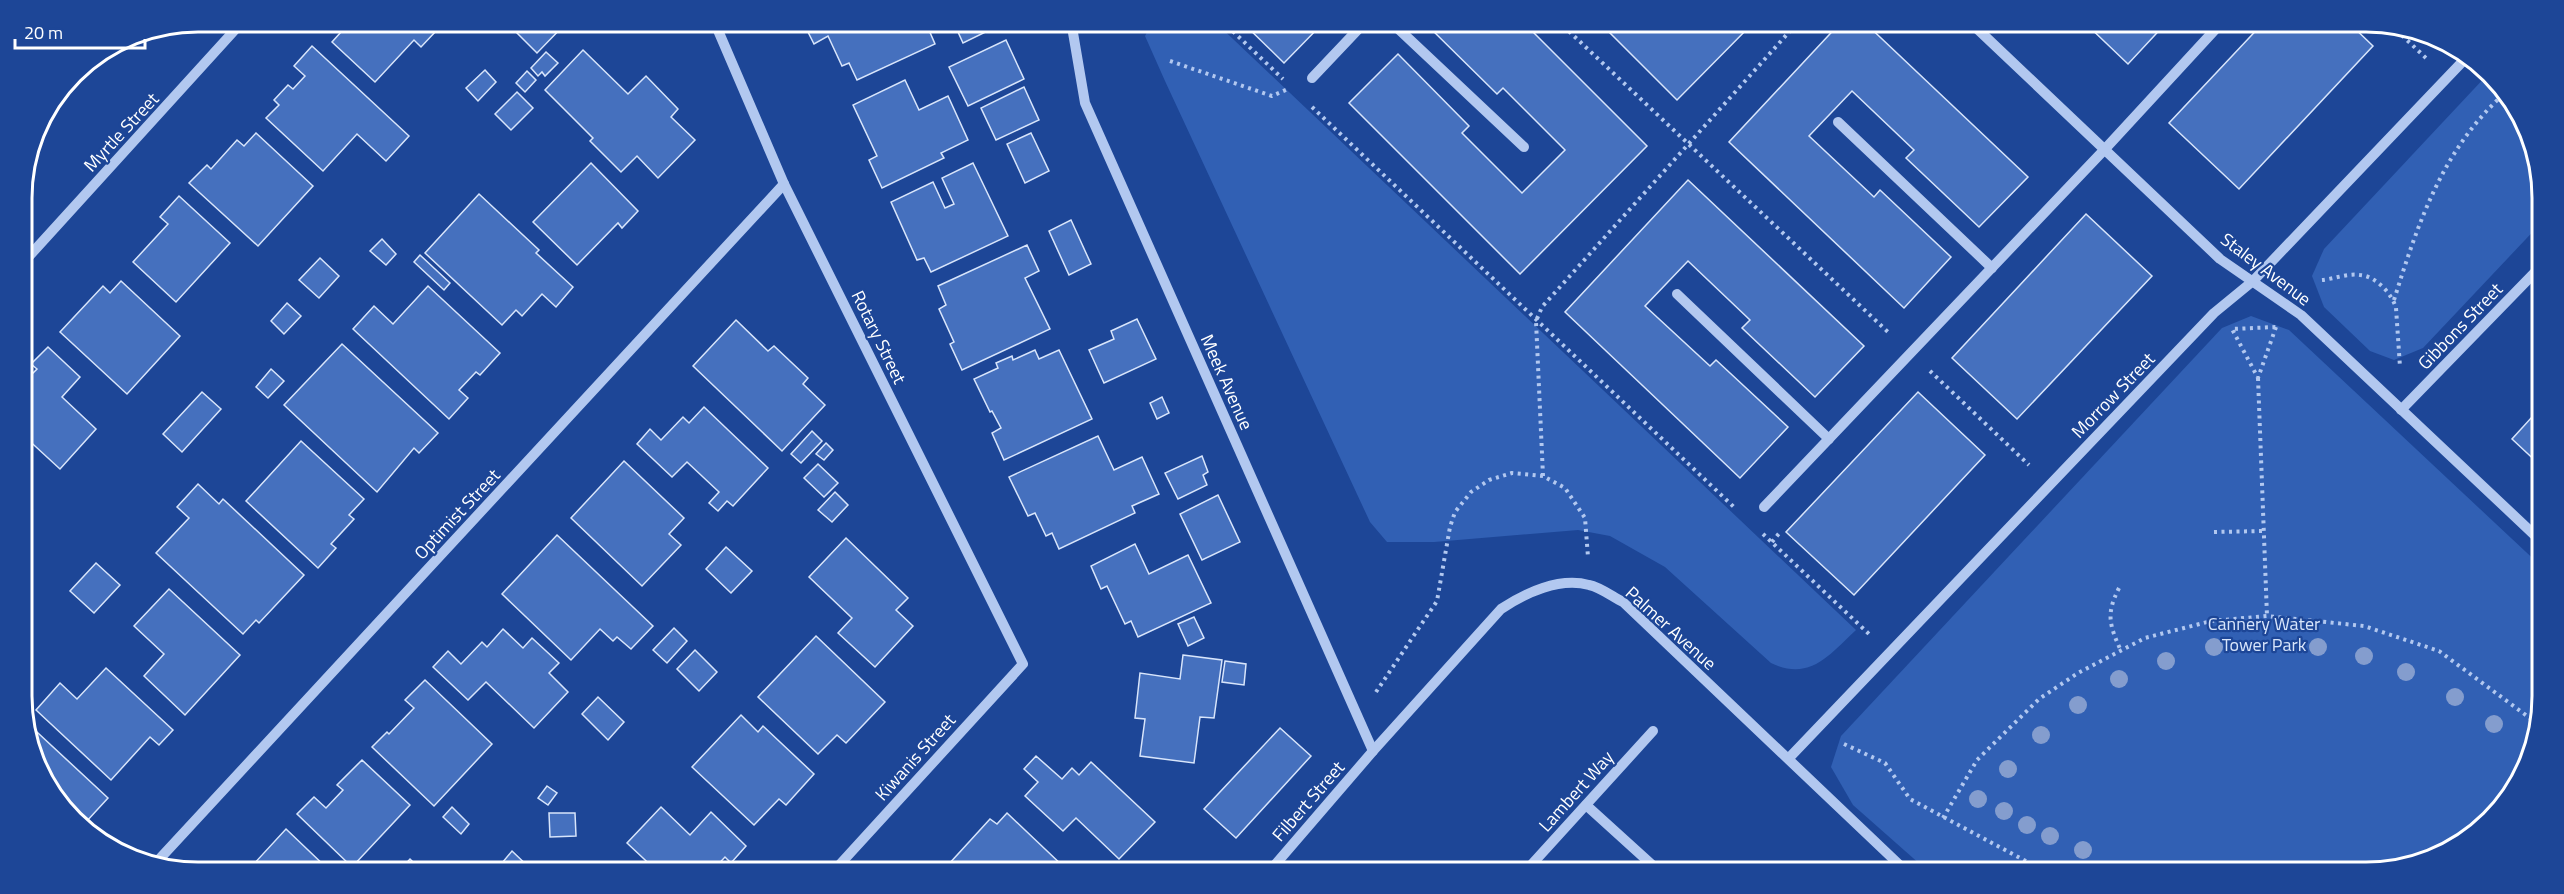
<svg xmlns="http://www.w3.org/2000/svg" width="2564" height="894" font-family="'Titillium Web',sans-serif">
<style>
.green{fill:#3160b4}
.building{fill:#4570be;stroke:#d8e5fb;stroke-width:1.5}
.lines{fill:none;stroke-linecap:round;stroke-linejoin:round}
.path{stroke:#b2c8f0;stroke-width:4;stroke-dasharray:3 4.5;stroke-linecap:butt}
.minor{stroke:#b2c8f0;stroke-width:10}
.tree{fill:#849dce}
.labels{text-anchor:middle;dominant-baseline:central;stroke-width:4.5;stroke-linejoin:round;paint-order:stroke}
.street-label{font-size:18px;fill:#fff;stroke:#1d4697}
.park-label{font-size:18px;fill:#d8e5fb;stroke:#1d4697}
.rim{fill:none;stroke:#fff;stroke-width:3}
</style>
<rect width="100%" height="100%" fill="#1d4697"/>
<g class="green">
<path d="M 1153,21 L 1214,21 L 1856,630 C 1830,654 1810,682 1771,663 L 1665,567 L 1610,536 L 1578,530 L 1434,542 L 1387,542 L 1370,522 L 1165,81 L 1145,36 Z"/>
<polygon points="2488,74 2499,81 2541,174 2542,222 2423,348 2394,360 2370,351 2324,307 2312,276 2324,249"/>
<polygon points="2251,316 2289,330 2543,568 2543,696 2534,753 2513,795 2474,837 2423,864 2378,873 1930,873 1853,805 1831,767 1841,736 2222,328"/>
</g>
<g class="building">
<polygon points="351,21 425,21 436,31 421,47 414,40 375,82 332,42"/>
<polygon points="459,21 481,21 470,32"/>
<polygon points="521,21 568,21 537,53 513,29"/>
<polygon points="815,21 925,21 935,44 857,80 849,63 842,66 828,36 814,44 805,26"/>
<polygon points="953,21 998,21 1000,25 963,43"/>
<polygon points="1241,21 1325,21 1284,63"/>
<polygon points="1431,21 1522,21 1647,146 1520,274 1349,103 1398,54 1469,126 1462,133 1522,193 1565,150 1503,88 1497,94 1427,25"/>
<polygon points="1598,21 1755,21 1677,100"/>
<polygon points="1842,21 1863,21 2028,177 1979,227 1906,158 1914,150 1852,91 1809,136 1874,197 1880,190 1951,257 1904,308 1729,142"/>
<polygon points="2083,21 2168,21 2128,64"/>
<polygon points="2265,21 2347,21 2373,46 2239,189 2169,123"/>
<polygon points="1006,40 1024,79 968,106 949,67"/>
<polygon points="312,46 409,136 386,161 357,134 323,171 266,118 279,105 274,100 288,85 293,89 305,76 294,66"/>
<polygon points="583,50 628,94 646,76 678,109 671,117 695,140 658,178 637,156 621,172 590,141 593,138 545,90"/>
<polygon points="546,52 558,63 545,76 542,72 538,76 531,68"/>
<polygon points="485,70 496,82 478,101 466,88"/>
<polygon points="527,71 536,80 525,92 516,83"/>
<polygon points="905,80 919,110 948,96 968,140 941,153 944,158 882,188 869,160 877,156 853,105"/>
<polygon points="1024,87 1039,120 996,140 981,108"/>
<polygon points="517,92 533,108 511,130 495,114"/>
<polygon points="256,133 313,186 258,246 189,183 207,165 211,169 237,140 244,146"/>
<polygon points="1031,133 1049,171 1025,183 1007,144"/>
<polygon points="591,163 638,211 622,228 618,223 577,265 533,222"/>
<polygon points="973,163 1008,236 931,272 924,258 917,260 891,202 933,182 945,208 954,204 942,178"/>
<polygon points="1688,180 1864,346 1815,397 1742,328 1750,320 1688,261 1645,306 1710,366 1716,360 1788,427 1740,478 1565,312"/>
<polygon points="479,194 539,250 536,253 573,287 556,307 542,294 522,316 516,310 502,325 425,253"/>
<polygon points="179,196 230,243 176,302 133,262 168,224 160,217"/>
<polygon points="2086,214 2152,276 2017,419 1952,358"/>
<polygon points="1071,220 1091,264 1069,275 1049,231"/>
<polygon points="382,239 396,254 386,265 370,251"/>
<polygon points="1027,245 1039,271 1025,278 1050,329 962,370 950,344 954,342 939,309 946,305 938,286"/>
<polygon points="420,255 450,283 444,290 414,262"/>
<polygon points="320,258 339,276 319,298 299,280"/>
<polygon points="121,281 180,336 127,394 60,332 103,286 110,293"/>
<polygon points="428,286 500,353 480,375 476,372 459,390 468,398 449,419 353,329 374,306 393,324"/>
<polygon points="287,303 301,316 284,334 271,321"/>
<polygon points="1137,319 1156,359 1104,383 1089,350 1114,339 1111,331"/>
<polygon points="736,320 768,351 774,346 808,378 803,384 825,405 782,451 693,366"/>
<polygon points="342,344 438,433 419,453 414,448 377,492 284,405"/>
<polygon points="48,347 80,377 62,397 96,429 60,469 23,435 22,384 37,369 31,364"/>
<polygon points="1035,350 1039,359 1059,350 1092,419 1004,460 992,433 1001,428 992,411 990,412 974,379 998,368 996,363 1012,356 1013,360"/>
<polygon points="271,369 284,381 268,398 256,387"/>
<polygon points="202,392 221,409 182,452 163,434"/>
<polygon points="1918,392 1985,455 1854,595 1786,532"/>
<polygon points="1162,397 1169,413 1157,419 1150,403"/>
<polygon points="2542,406 2542,467 2512,439"/>
<polygon points="704,407 768,468 733,506 727,501 718,511 709,503 719,492 687,462 672,477 637,444 650,429 661,440 683,417 689,423"/>
<polygon points="812,431 822,441 801,463 791,454"/>
<polygon points="1098,436 1114,470 1142,457 1159,494 1132,506 1135,513 1059,549 1052,533 1046,536 1035,513 1028,516 1009,477"/>
<polygon points="301,441 364,499 349,515 354,519 331,544 336,548 318,568 246,501"/>
<polygon points="826,443 833,450 824,460 816,454"/>
<polygon points="1202,456 1208,472 1203,475 1207,485 1178,499 1165,473"/>
<polygon points="624,461 684,518 669,534 681,545 642,586 571,518"/>
<polygon points="818,464 838,483 824,497 804,478"/>
<polygon points="198,484 219,504 223,499 304,575 259,623 256,620 243,634 156,553 189,518 177,507"/>
<polygon points="835,492 848,505 832,522 818,510"/>
<polygon points="1218,495 1240,542 1202,560 1180,514"/>
<polygon points="557,535 653,626 631,649 617,637 613,641 600,629 571,660 502,594"/>
<polygon points="846,538 908,598 896,610 913,626 875,667 838,633 852,618 809,577"/>
<polygon points="1135,544 1149,574 1188,555 1211,603 1138,637 1131,621 1125,624 1107,586 1101,589 1091,566"/>
<polygon points="726,547 752,571 731,593 706,569"/>
<polygon points="96,563 120,585 94,613 70,591"/>
<polygon points="169,589 240,655 185,715 144,676 164,654 134,626"/>
<polygon points="1194,617 1204,638 1188,646 1178,624"/>
<polygon points="674,628 687,641 667,663 653,650"/>
<polygon points="503,629 523,648 532,638 559,663 549,673 568,692 534,728 486,682 468,700 433,667 448,651 461,664 482,642 487,647"/>
<polygon points="816,636 885,702 846,743 837,735 818,754 758,697"/>
<polygon points="695,650 717,672 699,691 677,669"/>
<polygon points="1183,655 1222,660 1214,718 1200,717 1194,763 1140,756 1145,719 1135,718 1140,673 1180,679"/>
<polygon points="1225,661 1246,664 1244,685 1222,682"/>
<polygon points="106,668 173,730 159,745 150,737 111,780 36,710 60,683 77,699"/>
<polygon points="425,680 492,744 434,806 372,747 387,732 389,734 414,708 405,700"/>
<polygon points="598,697 624,722 608,740 582,714"/>
<polygon points="741,715 758,732 763,726 814,774 786,805 779,799 754,825 692,767"/>
<polygon points="24,720 108,798 86,822 75,811 71,817 65,813 24,730"/>
<polygon points="1280,728 1311,756 1236,838 1204,809"/>
<polygon points="1036,756 1062,779 1072,768 1079,775 1091,762 1155,822 1119,859 1076,818 1063,831 1025,796 1038,782 1024,769"/>
<polygon points="362,760 410,805 352,867 297,814 314,797 326,808 343,790 337,785"/>
<polygon points="547,786 557,793 548,805 538,798"/>
<polygon points="452,807 469,824 461,834 443,817"/>
<polygon points="661,807 690,835 711,812 746,846 731,863 725,857 710,873 659,873 627,843"/>
<polygon points="549,813 575,813 576,836 550,837"/>
<polygon points="1007,813 1065,868 1061,873 957,873 948,865 990,819 997,824"/>
<polygon points="286,829 330,871 328,873 258,873 251,867"/>
<polygon points="512,851 535,873 501,873 497,869"/>
<polygon points="410,859 424,873 397,873"/>
</g>
<g class="lines">
<g class="path">
<polyline points="1222,21 1283,79"/>
<polyline points="1558,21 1889,333"/>
<polyline points="2391,25 2427,59"/>
<polyline points="1170,61 1272,96 1288,89"/>
<polyline points="1312,107 1736,509"/>
<path d="M 2322,280 C 2333,279 2348,273 2360,275 C 2376,276 2392,294 2396,308 L 2400,367"/>
<path d="M 2394,300 C 2418,223 2443,148 2505,93"/>
<polygon points="2276,327 2258,378 2232,329"/>
<polyline points="1930,371 2029,465"/>
<polyline points="2258,378 2267,616"/>
<polyline points="1543,476 1536,321 1542,307 1799,21"/>
<polyline points="2214,532 2264,531"/>
<polyline points="1763,534 1869,634"/>
<polyline points="1772,542 1781,531"/>
<path d="M 2119,588 C 2106,614 2109,624 2121,651"/>
<polyline points="1376,692 1437,601 1450,527 1455,512 1471,492 1489,480 1512,473 1543,476 1565,488 1585,518 1588,557"/>
<polyline points="1844,744 1885,763 1910,799 2048,873"/>
<polyline points="1943,818 1977,760 2039,699 2078,673 2145,638 2211,621 2267,616 2364,626 2439,651 2538,724"/>
</g>
<g class="minor">
<polyline points="714,21 784,184 1023,664 832,873"/>
<polyline points="1071,21 1085,103 1373,751"/>
<polyline points="1390,21 1524,147"/>
<polyline points="1969,21 2220,259 2301,315 2543,543"/>
<polyline points="1312,78 1366,21"/>
<polyline points="1838,122 1992,268"/>
<polyline points="22,264 243,21"/>
<polyline points="1677,294 1829,439"/>
<polyline points="2401,410 2542,265"/>
<polyline points="1764,507 2105,149 2223,21"/>
<polyline points="1789,758 2214,313 2253,281 2465,59"/>
<polyline points="1586,805 1661,873"/>
<polyline points="153,866 784,184"/>
<path d="M 1268,873 L 1373,751 L 1501,609 C 1525,593 1559,577 1589,585 C 1600,587 1613,597 1623,602 L 1908,873"/>
<polyline points="1524,873 1653,731"/>
</g>
</g>
<g class="tree">
<circle cx="2214" cy="647" r="9"/>
<circle cx="2318" cy="647" r="9"/>
<circle cx="2364" cy="656" r="9"/>
<circle cx="2166" cy="661" r="9"/>
<circle cx="2406" cy="672" r="9"/>
<circle cx="2119" cy="679" r="9"/>
<circle cx="2455" cy="697" r="9"/>
<circle cx="2078" cy="705" r="9"/>
<circle cx="2494" cy="724" r="9"/>
<circle cx="2041" cy="735" r="9"/>
<circle cx="2008" cy="769" r="9"/>
<circle cx="1978" cy="799" r="9"/>
<circle cx="2004" cy="811" r="9"/>
<circle cx="2027" cy="825" r="9"/>
<circle cx="2050" cy="836" r="9"/>
<circle cx="2083" cy="850" r="9"/>
</g>
<g class="labels">
<g class="street-label">
<text transform="translate(121 132) rotate(-47)">Myrtle Street</text>
<text transform="translate(2266 269) rotate(37)">Staley Avenue</text>
<text transform="translate(2460 326) rotate(-46)">Gibbons Street</text>
<text transform="translate(879 337) rotate(64)">Rotary Street</text>
<text transform="translate(1227 382) rotate(66)">Meek Avenue</text>
<text transform="translate(2113 395) rotate(-46)">Morrow Street</text>
<text transform="translate(457 514) rotate(-47)">Optimist Street</text>
<text transform="translate(1671 628) rotate(42)">Palmer Avenue</text>
<text transform="translate(915 757) rotate(-48)">Kiwanis Street</text>
<text transform="translate(1576 791) rotate(-48)">Lambert Way</text>
<text transform="translate(1308 801) rotate(-49)">Filbert Street</text>
</g>
<g class="park-label">
<text x="2264" y="623">Cannery Water<tspan x="2264" dy="21">Tower Park</tspan></text>
</g>
</g>
<path d="M0 0H2564V894H0ZM198 32H2366A166 166 0 0 1 2532 198V696A166 166 0 0 1 2366 862H198A166 166 0 0 1 32 696V198A166 166 0 0 1 198 32Z" fill="#1d4697" fill-rule="evenodd"/>
<path class="rim" d="M198 32H2366A166 166 0 0 1 2532 198V696A166 166 0 0 1 2366 862H198A166 166 0 0 1 32 696V198A166 166 0 0 1 198 32Z"/>
<path d="M15 39v9h130v-9" fill="none" stroke="#ffffff" stroke-width="3"/>
<text x="24" y="39" font-size="18" fill="#ffffff" stroke="#1d4697" stroke-width="4.5" paint-order="stroke">20 m</text>
</svg>
